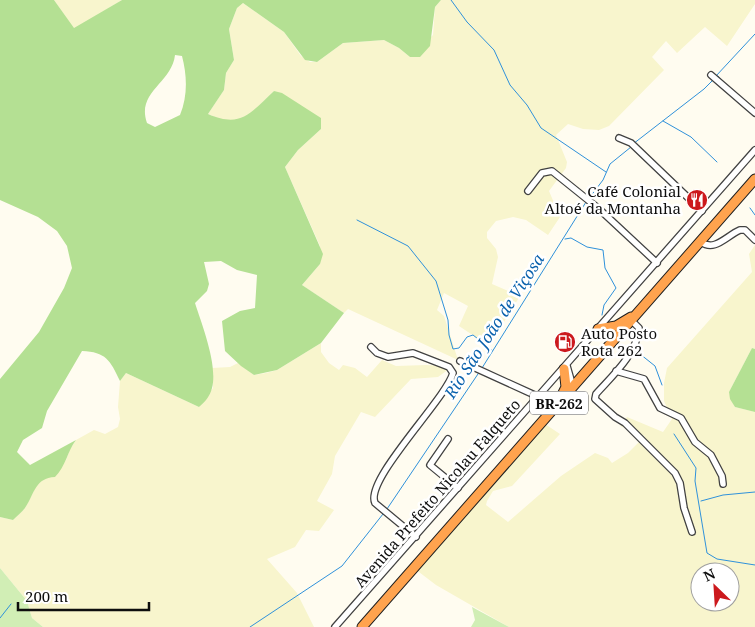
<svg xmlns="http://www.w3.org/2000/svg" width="755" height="627" font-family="'Noto Serif',serif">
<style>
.farmland{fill:#f8f5cd;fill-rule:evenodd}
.green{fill:#d1eeb5}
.forest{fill:#b4e093;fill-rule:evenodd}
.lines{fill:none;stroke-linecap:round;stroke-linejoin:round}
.stream{stroke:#2f91da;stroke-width:1}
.minor-casing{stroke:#414141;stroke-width:8}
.highway-casing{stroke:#1f1f1f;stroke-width:11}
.minor{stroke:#fff;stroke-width:5.5}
.highway{stroke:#ffa34e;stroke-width:9}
.labels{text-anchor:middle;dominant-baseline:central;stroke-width:5;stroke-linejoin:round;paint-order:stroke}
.shield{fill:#fff;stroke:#565656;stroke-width:1}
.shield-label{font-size:14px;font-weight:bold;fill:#0e0e0e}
.poi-label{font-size:15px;fill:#0e0e0e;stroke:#fff;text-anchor:end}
.street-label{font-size:15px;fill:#0e0e0e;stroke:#fff}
.water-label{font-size:16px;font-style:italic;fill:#0b62ad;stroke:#fff}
</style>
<rect width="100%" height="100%" fill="#fffcf0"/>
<g class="farmland">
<polygon points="54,0 122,0 74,29"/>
<polygon points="441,0 755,0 755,4 727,46 705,27 677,53 666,41 652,57 664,70 609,126 599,130 583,129 568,124 556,135 567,162 566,168 549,191 560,217 548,235 526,220 513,217 496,221 487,232 487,238 496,249 498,257 492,284 520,296 489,346 459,326 468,306 444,293 437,310 444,316 458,360 348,309 344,313 302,285 320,264 320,246 285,167 298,150 321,129 274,91 250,115 239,120 221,120 208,114 224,90 226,73 234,60 229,29 237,8 243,3 284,32 301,56 310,62 317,62 343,43 384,40 399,48 410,57 433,35 435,7"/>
<path d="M 755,245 L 755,349 L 752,348 L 729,392 L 735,407 L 755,412 L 755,627 L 509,627 L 436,585 L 415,569 L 545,424 L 560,434 L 512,486 L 493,491 L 487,501 L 486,505 L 508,522 L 561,476 L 595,453 L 608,458 L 612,463 L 628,453 L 645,436 L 620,426 L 627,417 L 663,432 L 672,419 L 664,401 L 664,383 L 667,368 L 752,272 L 749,254 ZM 700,572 L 730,572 L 730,602 L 700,602 Z"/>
<polygon points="321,343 321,352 329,363 339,370 343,365 355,368 367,377 382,360 396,366 426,365 443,366 449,369 438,377 411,379 375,417 361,412 335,456 332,474 317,501 334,510 319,531 306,530 295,547 267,559 297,593 314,627 43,627 32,618 27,601 0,568 0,517 13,520 25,508 38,482 66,460 70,449 76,440 94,430 105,434 118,427 120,419 118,407 120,381 126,373 199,407 213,388 212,368 230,367 238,363 254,375 266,373 277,370"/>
</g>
<g class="green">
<polygon points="0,568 27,601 32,618 43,627 0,627"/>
<polygon points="472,607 509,627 471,627 475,620"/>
</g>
<g class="forest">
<path d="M 0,0 L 54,0 L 74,28 L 122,0 L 441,0 L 435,7 L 430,46 L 420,57 L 410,57 L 399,48 L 384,40 L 343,43 L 317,62 L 305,60 L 284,32 L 243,3 L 237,8 L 229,29 L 234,60 L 226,73 L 224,90 L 208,114 C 242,129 251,112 274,91 L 282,93 L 321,118 L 321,129 L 298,150 L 285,167 L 323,254 L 320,264 L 302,285 L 344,313 L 321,343 L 277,370 L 254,375 L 241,366 L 225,351 L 222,321 L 240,311 L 255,308 L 257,275 L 237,270 L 221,261 L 204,262 L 209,284 L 207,291 L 195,303 C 202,325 218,365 212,388 C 210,396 205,402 199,407 L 126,373 L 120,381 C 110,360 106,352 82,351 L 47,411 L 42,428 L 23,440 L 17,452 L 30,465 L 76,440 C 67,452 66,466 55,477 C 35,478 35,493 25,508 C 22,512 17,516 13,520 L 0,517 L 0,379 L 39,332 L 64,288 L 72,268 L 67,246 L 57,231 L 38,217 L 0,200 ZM 175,55 L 182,56 C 187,75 188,96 180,115 L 155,127 L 147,123 C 136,92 172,83 175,55 Z"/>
<polygon points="752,348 755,349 755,412 735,407 730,399 729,392"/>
</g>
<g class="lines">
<g class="stream">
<polyline points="451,0 467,22 494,50 510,85 527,105 541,128 606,172"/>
<polyline points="716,76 755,34"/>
<polyline points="718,76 725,84"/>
<polyline points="663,121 691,137 717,162"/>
<polyline points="633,144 704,89 714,79"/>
<polyline points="590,197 603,180 610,164 631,147"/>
<polyline points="750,208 755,215"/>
<polyline points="357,220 408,246 436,281 448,320 449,335 453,349 459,348 467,337 473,335 492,350"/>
<polyline points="565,239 571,238 587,247 603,250 605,268 616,288 604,305 602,315"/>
<polyline points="635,350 655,366 662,385"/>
<polyline points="482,368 586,202"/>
<polyline points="674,434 696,468 695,481 707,553 717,559 755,565"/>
<polyline points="701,501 723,495 755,492"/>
<polyline points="387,509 480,371"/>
<polyline points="0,618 11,604"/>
<polyline points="250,627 342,566 383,514"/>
</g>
<g class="minor-casing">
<g id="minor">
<polyline points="711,75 755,113"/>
<polyline points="619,138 631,143 702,211"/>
<polyline points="528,191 542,173 552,171 598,208 657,263"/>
<path d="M 701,242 C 715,252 726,236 740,230 L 745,230 L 755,240"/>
<path d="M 632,321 L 639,328 C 637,354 612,376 596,394 L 595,399 L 615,417 L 625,423 L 675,473 L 680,483 L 684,508 L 692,532"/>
<polyline points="595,333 617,338"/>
<path d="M 371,347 L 377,353 L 388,357 L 413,353 L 449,367 L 453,373 C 446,399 364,480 375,503 L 416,537"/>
<polyline points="460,361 539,397"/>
<polyline points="567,366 573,387"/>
<polyline points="616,371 644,379 660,408 681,418 695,442 711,455 722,476 723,484"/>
<polyline points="448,439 430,465 458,488"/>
<polyline points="335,627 755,150"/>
</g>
</g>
<g class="highway-casing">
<g id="highway">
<polyline points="598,329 616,326 631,317"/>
<polyline points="562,395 566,387 564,369"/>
<polyline points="362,627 755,179"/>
</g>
</g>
<use href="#minor" class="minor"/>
<use href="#highway" class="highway"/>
</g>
<defs>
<g id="restaurant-disc" transform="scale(1.125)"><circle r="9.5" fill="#cc191d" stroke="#fff"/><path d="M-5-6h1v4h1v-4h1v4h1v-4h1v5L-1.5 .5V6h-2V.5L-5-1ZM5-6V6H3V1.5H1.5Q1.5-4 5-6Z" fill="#fff"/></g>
<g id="fuel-disc" transform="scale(1.125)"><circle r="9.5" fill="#cc191d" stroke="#fff"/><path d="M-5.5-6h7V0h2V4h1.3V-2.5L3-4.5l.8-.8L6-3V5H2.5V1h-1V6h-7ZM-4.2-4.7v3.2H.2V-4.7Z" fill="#fff"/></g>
</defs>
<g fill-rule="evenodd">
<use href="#restaurant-disc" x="697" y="200"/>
<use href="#fuel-disc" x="565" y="342"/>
</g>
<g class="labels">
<rect class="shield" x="530" y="391.5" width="58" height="23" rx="4"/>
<g class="shield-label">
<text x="559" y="403">BR-262</text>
</g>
<g class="poi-label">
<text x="681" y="191">Café Colonial<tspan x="681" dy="17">Altoé da Montanha</tspan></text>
<text x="581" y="333" text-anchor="start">Auto Posto<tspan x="581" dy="17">Rota 262</tspan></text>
</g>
<g class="street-label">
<text transform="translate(437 493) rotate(-49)">Avenida Prefeito Nicolau Falqueto</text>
</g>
<g class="water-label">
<text transform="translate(494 326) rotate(-57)">Rio São João de Viçosa</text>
</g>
</g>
<g transform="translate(715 587) rotate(335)"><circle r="24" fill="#ffffff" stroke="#9f9f9f"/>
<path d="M0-4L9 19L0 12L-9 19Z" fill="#cc191d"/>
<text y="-8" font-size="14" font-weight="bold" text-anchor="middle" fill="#0e0e0e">N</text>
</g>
<path d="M18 602v8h131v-8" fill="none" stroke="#0e0e0e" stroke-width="2.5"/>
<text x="25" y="602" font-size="15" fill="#0e0e0e" stroke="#ffffff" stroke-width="4" paint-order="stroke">200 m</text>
</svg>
